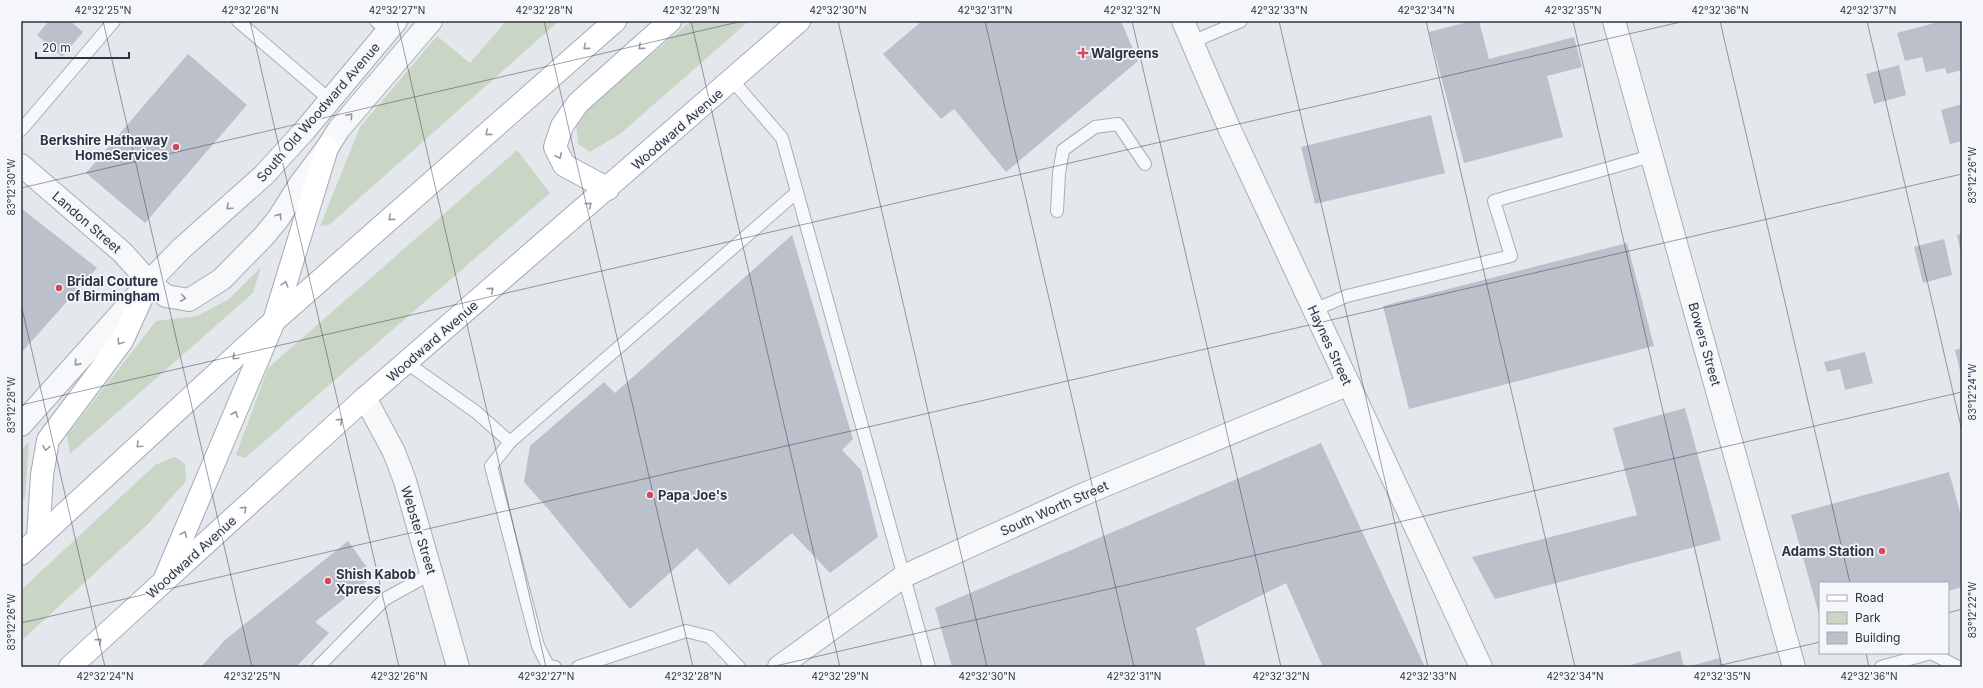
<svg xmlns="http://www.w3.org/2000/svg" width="1983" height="688" font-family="Inter,sans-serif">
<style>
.green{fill:#c9d6c5}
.building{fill:#bbc0ca}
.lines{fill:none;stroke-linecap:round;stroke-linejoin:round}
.service-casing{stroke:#a9aeb7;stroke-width:14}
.minor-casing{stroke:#a9aeb7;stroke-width:24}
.tertiary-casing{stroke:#a9aeb7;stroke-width:24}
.primary-casing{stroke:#a3abb8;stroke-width:24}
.service{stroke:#f7f8fa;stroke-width:12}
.minor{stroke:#f7f8fa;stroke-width:22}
.tertiary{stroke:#f7f8fa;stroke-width:22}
.primary{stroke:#fff;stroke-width:22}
.oneway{stroke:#959aa2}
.oneway2{stroke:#9196a0}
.ticks{fill:none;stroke:#2b3445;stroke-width:1;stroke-opacity:0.45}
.poi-dot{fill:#d1495b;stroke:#f4f6f9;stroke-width:1.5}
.labels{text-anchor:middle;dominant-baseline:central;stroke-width:3.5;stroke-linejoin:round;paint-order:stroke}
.poi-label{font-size:13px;font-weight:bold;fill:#2b3445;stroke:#f4f6f9;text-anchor:start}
.street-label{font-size:13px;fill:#2b3445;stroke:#f4f6f9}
.neatline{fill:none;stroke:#2b3445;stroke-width:1.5}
.ticks-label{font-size:10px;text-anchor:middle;fill:#2b3445}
</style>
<rect width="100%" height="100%" fill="#e4e7ec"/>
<g class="green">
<polygon points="506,21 559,21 329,225 320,226 360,127 437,36 470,63"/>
<polygon points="691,21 749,21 620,134 590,152 578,144 576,125 594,103"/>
<polygon points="517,150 550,193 245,458 236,455 268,368"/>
<polygon points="261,267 253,293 70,454 67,435 156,321 197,316 229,299"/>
<polygon points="29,442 25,498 21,501 21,450"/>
<polygon points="175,457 185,464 186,481 148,524 21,641 21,590 155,465"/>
</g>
<g class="building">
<polygon points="49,21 70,21 83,32 62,57 37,35"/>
<polygon points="922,21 1121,21 1138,61 1006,172 954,109 941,119 883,54"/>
<polygon points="1472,21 1479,21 1489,59 1574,37 1582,67 1547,76 1563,137 1464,163 1429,32"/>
<polygon points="1942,21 1962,21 1962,70 1947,74 1945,68 1926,72 1922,57 1905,61 1897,33"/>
<polygon points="188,54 247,105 145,223 86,173"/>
<polygon points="1899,65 1906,95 1874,104 1866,74"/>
<polygon points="1962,104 1962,141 1950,144 1941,110"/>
<polygon points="1431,115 1445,173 1315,204 1301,147"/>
<polygon points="21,208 97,268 21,353"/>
<polygon points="1962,234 1962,253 1961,253 1957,235"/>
<polygon points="792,235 853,439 842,450 861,470 878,537 830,573 792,533 729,585 697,548 630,609 549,510 524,482 530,446 604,382 615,393"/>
<polygon points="1944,239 1952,275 1923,283 1914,247"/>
<polygon points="1627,243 1654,346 1409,409 1383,306"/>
<polygon points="1962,348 1962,371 1960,371 1955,350"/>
<polygon points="1865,352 1873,383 1845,390 1840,369 1827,372 1824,362"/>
<polygon points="1685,408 1721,540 1495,599 1472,557 1637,515 1613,428"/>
<polygon points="1321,443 1425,667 1323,667 1286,583 1196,628 1206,667 952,667 935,608"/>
<polygon points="1949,472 1962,519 1962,587 1948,591 1948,583 1820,583 1820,618 1791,515"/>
<polygon points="348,541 373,576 315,622 329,633 296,667 201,667 225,640"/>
<polygon points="1680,651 1684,667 1624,667"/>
<polygon points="1720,658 1722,667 1687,667"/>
</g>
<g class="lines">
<g class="service-casing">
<g id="service">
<polyline points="238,21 330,100"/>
<polyline points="376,21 388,31"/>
<polyline points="1192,42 1241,21"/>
<polyline points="732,80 782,138 929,667"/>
<polyline points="21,130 114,21"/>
<polyline points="1057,211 1059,173 1063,150 1095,127 1118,124 1145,164"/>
<polyline points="1314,310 1347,296 1511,256 1494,201 1651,156"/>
<polyline points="407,363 476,412 510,442"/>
<polyline points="318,667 385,599 432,573"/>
<polyline points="555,667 548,666 538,646 491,466 510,442 797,192"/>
<polyline points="578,667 686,631 710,637 739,667"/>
<polyline points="1881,667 1931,653 1958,667"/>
</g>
</g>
<g class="minor-casing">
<g id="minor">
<polyline points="1183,21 1230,130 1481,667"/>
<polyline points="1614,21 1794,667"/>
<polyline points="21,165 122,252 149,282"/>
<polyline points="365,398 394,452 405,481 458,667"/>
<polyline points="779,667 904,576 1084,494 1349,384"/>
</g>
</g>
<g class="tertiary-casing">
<g id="tertiary">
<polyline points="149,282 166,296 189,300 222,279 264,236 278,219 300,184 327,148 339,129 431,21"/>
<polyline points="21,425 149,282 181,249 264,175 305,130 396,21"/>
</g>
</g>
<g class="primary-casing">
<g id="primary">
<polyline points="608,189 564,165 555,147 562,126 578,103 670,21"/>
<polyline points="38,538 42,475 48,440 122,341 149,282"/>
<polyline points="21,554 274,321 615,21"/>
<polyline points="166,576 274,321 327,148"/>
<polyline points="70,667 365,398 799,21"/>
</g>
</g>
<use href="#service" class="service"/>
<use href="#minor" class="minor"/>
<use href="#tertiary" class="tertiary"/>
<use href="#primary" class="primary"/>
</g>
<defs><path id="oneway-chevron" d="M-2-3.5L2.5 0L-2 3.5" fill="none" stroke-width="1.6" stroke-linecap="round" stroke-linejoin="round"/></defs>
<g class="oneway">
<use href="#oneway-chevron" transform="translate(586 47) rotate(139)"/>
<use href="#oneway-chevron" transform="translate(641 47) rotate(138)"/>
<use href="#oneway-chevron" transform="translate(488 133) rotate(139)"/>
<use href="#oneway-chevron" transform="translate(559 156) rotate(65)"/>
<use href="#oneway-chevron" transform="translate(589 205) rotate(-41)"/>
<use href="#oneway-chevron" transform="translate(391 218) rotate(139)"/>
<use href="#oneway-chevron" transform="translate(285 284) rotate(-73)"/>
<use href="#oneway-chevron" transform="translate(491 290) rotate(-41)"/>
<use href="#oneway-chevron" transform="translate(120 342) rotate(123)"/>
<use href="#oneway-chevron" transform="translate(235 357) rotate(137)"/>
<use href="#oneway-chevron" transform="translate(235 414) rotate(-67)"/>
<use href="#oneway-chevron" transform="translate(340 421) rotate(-42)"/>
<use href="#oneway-chevron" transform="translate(139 445) rotate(137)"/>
<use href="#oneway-chevron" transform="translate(46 448) rotate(99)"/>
<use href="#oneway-chevron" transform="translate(244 509) rotate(-42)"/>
<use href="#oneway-chevron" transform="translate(184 534) rotate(-66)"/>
<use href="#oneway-chevron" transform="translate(99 641) rotate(-42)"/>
</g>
<g class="oneway2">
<use href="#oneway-chevron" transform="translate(350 116) rotate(-50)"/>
<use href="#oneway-chevron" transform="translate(229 207) rotate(138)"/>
<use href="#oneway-chevron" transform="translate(279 216) rotate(-56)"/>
<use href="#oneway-chevron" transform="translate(183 298) rotate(8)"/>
<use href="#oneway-chevron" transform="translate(77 363) rotate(132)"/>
</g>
<path class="ticks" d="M 103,21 L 252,667M 250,21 L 399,667M 397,21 L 546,667M 544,21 L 693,667M 691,21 L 840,667M 838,21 L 987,667M 985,21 L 1134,667M 1132,21 L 1281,667M 1279,21 L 1428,667M 1426,21 L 1575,667M 1573,21 L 1722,667M 1720,21 L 1850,583M 1867,21 L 1962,431M 21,188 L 743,21M 21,304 L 105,667M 21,405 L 1685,21M 1948,613 L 1962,609M 21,623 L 1962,174M 1866,653 L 1869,667M 771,667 L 1962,392M 1713,667 L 1820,642"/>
<g class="poi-dot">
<path d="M1081 47h4v4h4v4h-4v4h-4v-4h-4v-4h4z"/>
<circle cx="176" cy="147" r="4"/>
<circle cx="59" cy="288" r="4"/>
<circle cx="650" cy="495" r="4"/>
<circle cx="1882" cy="551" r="4"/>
<circle cx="328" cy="581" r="4"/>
</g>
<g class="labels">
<g class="poi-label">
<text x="1091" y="53">Walgreens</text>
<text x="168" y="140" text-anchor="end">Berkshire Hathaway<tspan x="168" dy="15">HomeServices</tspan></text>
<text x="67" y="281">Bridal Couture<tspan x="67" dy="15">of Birmingham</tspan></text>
<text x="658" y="495">Papa Joe's</text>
<text x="1874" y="551" text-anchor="end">Adams Station</text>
<text x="336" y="574">Shish Kabob<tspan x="336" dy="15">Xpress</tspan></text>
</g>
<g class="street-label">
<text transform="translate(318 112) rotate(-49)">South Old Woodward Avenue</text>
<text transform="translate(677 129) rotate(-41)">Woodward Avenue</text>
<text transform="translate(87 222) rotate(41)">Landon Street</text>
<text transform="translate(432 341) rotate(-41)">Woodward Avenue</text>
<text transform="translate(1705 344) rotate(74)">Bowers Street</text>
<text transform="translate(1330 345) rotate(65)">Haynes Street</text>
<text transform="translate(1054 508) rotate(-24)">South Worth Street</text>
<text transform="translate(419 530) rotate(73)">Webster Street</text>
<text transform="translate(191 557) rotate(-42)">Woodward Avenue</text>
</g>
</g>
<rect width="1983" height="688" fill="none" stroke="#f4f6f9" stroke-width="44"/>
<rect x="1819" y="582" width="130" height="72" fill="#f4f6f9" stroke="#a4a8b1"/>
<rect x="1827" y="595" width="20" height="6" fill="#ffffff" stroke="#a4a8b1"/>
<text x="1855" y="602" font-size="12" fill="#2b3445">Road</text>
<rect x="1827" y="612" width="20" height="12" fill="#c9d6c5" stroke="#a4a8b1"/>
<text x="1855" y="622" font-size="12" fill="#2b3445">Park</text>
<rect x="1827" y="632" width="20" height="12" fill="#bbc0ca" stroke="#a4a8b1"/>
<text x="1855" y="642" font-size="12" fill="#2b3445">Building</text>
<path d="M36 52v6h93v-6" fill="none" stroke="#2b3445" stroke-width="2"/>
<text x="42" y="52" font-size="12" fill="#2b3445" stroke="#f4f6f9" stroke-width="3" paint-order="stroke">20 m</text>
<rect x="22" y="22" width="1939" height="644" class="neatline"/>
<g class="ticks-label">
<text x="103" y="14">42°32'25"N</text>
<text x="250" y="14">42°32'26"N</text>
<text x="397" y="14">42°32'27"N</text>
<text x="544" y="14">42°32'28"N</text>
<text x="691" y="14">42°32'29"N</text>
<text x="838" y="14">42°32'30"N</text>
<text x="985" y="14">42°32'31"N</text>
<text x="1132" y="14">42°32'32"N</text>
<text x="1279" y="14">42°32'33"N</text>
<text x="1426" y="14">42°32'34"N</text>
<text x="1573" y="14">42°32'35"N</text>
<text x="1720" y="14">42°32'36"N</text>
<text x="1868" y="14">42°32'37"N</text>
<text transform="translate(1972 175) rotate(-90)" y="4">83°12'26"W</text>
<text transform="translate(11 187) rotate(-90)" y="4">83°12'30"W</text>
<text transform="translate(1972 392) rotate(-90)" y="4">83°12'24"W</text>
<text transform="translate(11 405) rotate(-90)" y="4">83°12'28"W</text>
<text transform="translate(1972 610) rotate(-90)" y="4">83°12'22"W</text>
<text transform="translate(11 622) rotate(-90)" y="4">83°12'26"W</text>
<text x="105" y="680">42°32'24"N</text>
<text x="252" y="680">42°32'25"N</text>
<text x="399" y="680">42°32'26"N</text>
<text x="546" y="680">42°32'27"N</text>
<text x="693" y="680">42°32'28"N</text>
<text x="840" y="680">42°32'29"N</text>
<text x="987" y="680">42°32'30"N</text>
<text x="1134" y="680">42°32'31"N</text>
<text x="1281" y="680">42°32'32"N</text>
<text x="1428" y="680">42°32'33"N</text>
<text x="1575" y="680">42°32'34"N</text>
<text x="1722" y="680">42°32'35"N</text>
<text x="1869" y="680">42°32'36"N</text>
</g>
</svg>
